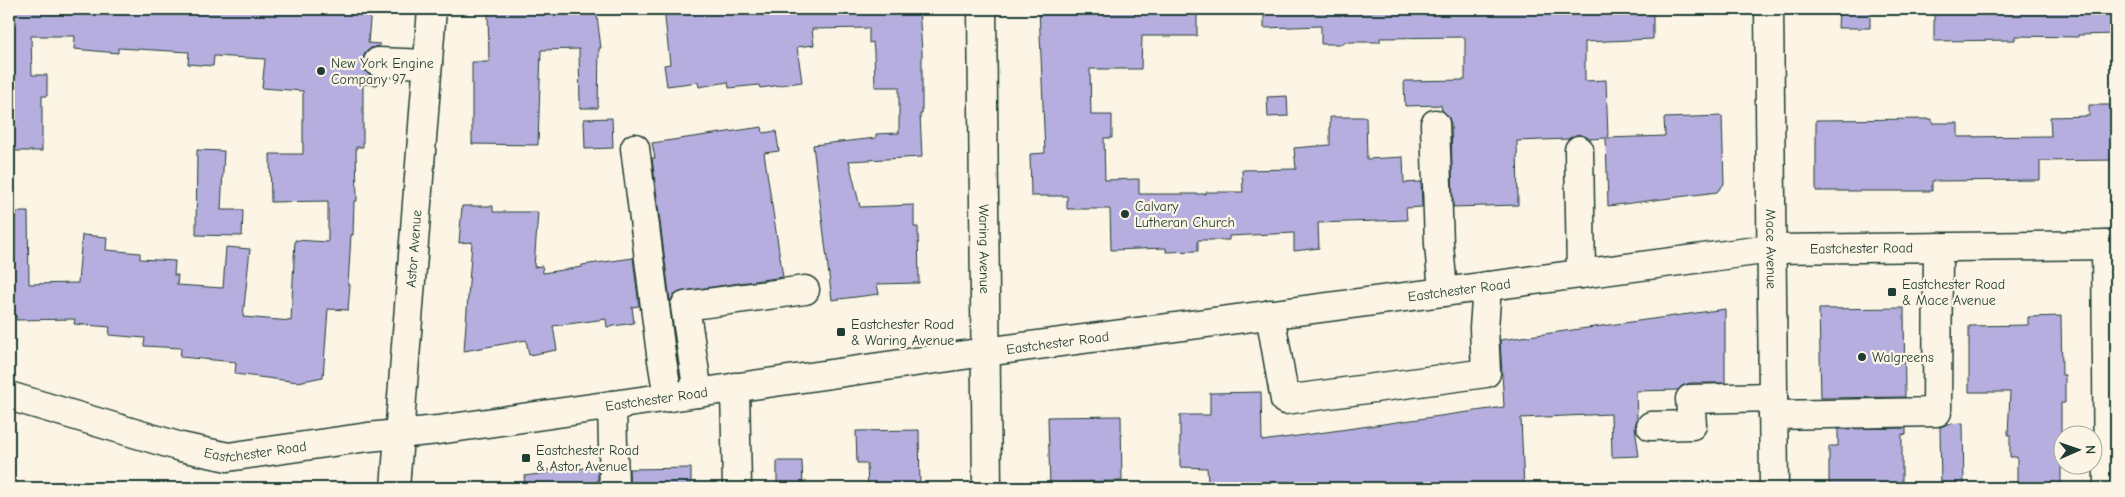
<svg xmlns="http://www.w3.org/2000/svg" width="2125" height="497" font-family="'Comic Neue',sans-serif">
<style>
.building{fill:#b6aedf;stroke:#1f3d34}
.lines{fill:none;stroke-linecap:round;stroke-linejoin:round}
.minor-casing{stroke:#1f3d34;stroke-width:31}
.major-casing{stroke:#1f3d34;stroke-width:31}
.minor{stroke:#fcf5e5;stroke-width:28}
.major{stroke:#fcf5e5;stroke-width:28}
.poi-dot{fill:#1f3d34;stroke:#fcf5e5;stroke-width:2}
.labels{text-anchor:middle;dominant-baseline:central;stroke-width:4.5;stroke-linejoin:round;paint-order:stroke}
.poi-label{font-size:14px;fill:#1f3d34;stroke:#fcf5e5;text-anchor:start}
.street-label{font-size:14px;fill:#1f3d34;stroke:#fcf5e5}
</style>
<rect width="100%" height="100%" fill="#fcf5e5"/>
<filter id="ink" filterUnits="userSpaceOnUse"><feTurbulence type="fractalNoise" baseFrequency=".02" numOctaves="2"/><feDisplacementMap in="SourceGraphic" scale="10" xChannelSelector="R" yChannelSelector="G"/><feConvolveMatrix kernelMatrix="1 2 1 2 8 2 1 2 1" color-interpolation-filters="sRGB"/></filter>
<g filter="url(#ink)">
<g class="building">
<polygon points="9,9 371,9 368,43 380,44 380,46 371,48 365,53 362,61 364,70 369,75 377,78 377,85 363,84 363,147 356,147 357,201 354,201 353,235 351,235 348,285 350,285 348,310 328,309 323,377 298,382 235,374 236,362 180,357 181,348 144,346 145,338 109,335 110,327 74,324 75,319 16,320 16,316 9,317 9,212 28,212 29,284 78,283 82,235 107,237 106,250 140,253 140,259 175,261 174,275 178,275 177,285 223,288 226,247 250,249 243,317 291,321 295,240 328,242 328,201 271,202 270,154 303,154 303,91 262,88 265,59 214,56 213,66 188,64 189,52 118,48 118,53 74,49 75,36 31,36 32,75 47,75 47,96 42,96 42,151 9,151"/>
<polygon points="488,9 596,9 601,48 599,48 598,108 580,108 579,49 541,50 538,145 472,144 472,62 489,62"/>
<polygon points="664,9 919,9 922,51 922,114 920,114 922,157 849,161 860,207 914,205 914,227 918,227 919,283 877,284 879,294 832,300 813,145 876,138 876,134 899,133 899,87 875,87 874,52 873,42 869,43 869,28 812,29 814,45 797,47 802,82 760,88 759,85 729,88 728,82 699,87 698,82 667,86 664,65 670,64"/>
<polygon points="1039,9 1197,9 1197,36 1142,36 1141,69 1090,69 1091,115 1112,115 1112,138 1104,138 1105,180 1139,179 1139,194 1206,194 1206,192 1243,192 1242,170 1296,169 1294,148 1330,145 1330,117 1366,117 1367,159 1403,157 1404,183 1421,182 1422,207 1406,208 1407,220 1318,223 1319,248 1294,251 1294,233 1229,236 1229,240 1198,240 1198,251 1166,252 1166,248 1111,250 1110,209 1067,209 1067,196 1031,196 1030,154 1045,153"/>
<polygon points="1264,9 1653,9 1653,39 1585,42 1585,81 1606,80 1608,138 1665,136 1664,118 1722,116 1724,184 1717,192 1608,206 1606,138 1589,139 1578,134 1568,139 1517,141 1518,205 1453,207 1451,123 1448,116 1442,110 1441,105 1405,106 1404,81 1465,80 1465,37 1380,38 1380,42 1344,42 1344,44 1321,44 1321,26 1264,28"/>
<polygon points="1839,9 1870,9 1870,28 1838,28"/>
<polygon points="1934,9 2115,9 2116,34 2078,35 2078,37 2015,36 2015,40 1934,41"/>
<polygon points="1287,96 1288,116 1268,117 1267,97"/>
<polygon points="2089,105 2116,105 2116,160 2040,161 2040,180 1932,181 1932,191 1816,191 1816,120 1932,119 1932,123 1958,123 1958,137 2051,136 2050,117 2089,116"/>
<polygon points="612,118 613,148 585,149 584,119"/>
<polygon points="762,127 763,133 776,131 779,151 764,153 783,277 683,291 675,294 670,301 652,158 655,158 652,143"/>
<polygon points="197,150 224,151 221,210 243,210 242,236 196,235"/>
<polygon points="462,206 493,206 493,212 538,212 534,267 542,266 543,273 582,267 582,265 633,258 639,306 632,307 634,323 607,327 606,319 553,326 557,350 529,355 526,340 464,351 472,242 459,243"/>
<polygon points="1904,308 1905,397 1821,398 1819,309"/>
<polygon points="1725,309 1725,383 1690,383 1682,386 1678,390 1636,391 1637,419 1635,427 1639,456 1612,457 1611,414 1521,418 1524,488 1288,488 1287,482 1208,482 1207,468 1180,467 1180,415 1210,415 1210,393 1261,392 1262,441 1504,407 1500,340"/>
<polygon points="2061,316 2062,375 2065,375 2065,403 2061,403 2061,488 2017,488 2017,457 2010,457 2010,435 2008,435 2010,392 1969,392 1969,326 2028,325 2028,317"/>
<polygon points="1121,416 1122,481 1073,482 1073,488 1050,488 1048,417"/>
<polygon points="1963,423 1964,488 1941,488 1940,427 1947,424"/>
<polygon points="1906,428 1906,435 1902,434 1902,488 1829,488 1829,446 1838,446 1838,429"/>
<polygon points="919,430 920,488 868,488 867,463 857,463 856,431"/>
<polygon points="777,461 802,461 803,488 777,488"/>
<polygon points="598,466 598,488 525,488 524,476 547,473 547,470 569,470"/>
<polygon points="691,468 691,488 630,488 629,469"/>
</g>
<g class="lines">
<g class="minor-casing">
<g id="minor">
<path id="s1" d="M 982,9 L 987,488"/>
<path id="s2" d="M 1769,9 L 1774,488"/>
<polyline points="378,62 428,64"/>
<polyline points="1435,124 1439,244 1443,292"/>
<polyline points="635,148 661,354 668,397"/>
<polyline points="1579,150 1581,274"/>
<polyline points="2106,245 2108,488"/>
<polyline points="1270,314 1285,400 1486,373 1484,328 1487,286"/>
<polyline points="735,387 737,488"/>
<polyline points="698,393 685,306 805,290"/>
<polyline points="612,405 614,488"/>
<polyline points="1773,415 1937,412 1938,247"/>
<polyline points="1651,426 1692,425 1690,399 1773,397"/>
<path id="s3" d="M 395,488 L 432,9"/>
</g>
</g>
<g class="major-casing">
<g id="major">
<path id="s4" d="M 9,396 L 181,447 L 228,457 L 368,437 L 438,430 L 985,352 L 1771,249 L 2116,245"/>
</g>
</g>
<use href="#minor" class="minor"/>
<use href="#major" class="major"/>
</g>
</g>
<g class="poi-dot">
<circle cx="321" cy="71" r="5"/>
<circle cx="1125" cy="214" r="5"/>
<rect x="1887" y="287" width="10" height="10" rx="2.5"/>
<rect x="836" y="327" width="10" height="10" rx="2.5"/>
<circle cx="1862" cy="357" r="5"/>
<rect x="521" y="453" width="10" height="10" rx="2.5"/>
</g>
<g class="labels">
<g class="poi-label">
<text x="331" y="63">New York Engine<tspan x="331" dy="16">Company 97</tspan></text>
<text x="1135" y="206">Calvary<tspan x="1135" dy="16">Lutheran Church</tspan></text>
<text x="1902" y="284">Eastchester Road<tspan x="1902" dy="16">&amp; Mace Avenue</tspan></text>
<text x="851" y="324">Eastchester Road<tspan x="851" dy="16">&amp; Waring Avenue</tspan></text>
<text x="1872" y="357">Walgreens</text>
<text x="536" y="450">Eastchester Road<tspan x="536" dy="16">&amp; Astor Avenue</tspan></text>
</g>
<g class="street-label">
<text stroke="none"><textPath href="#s4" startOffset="1875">Eastchester Road</textPath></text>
<text stroke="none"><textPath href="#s3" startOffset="240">Astor Avenue</textPath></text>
<text stroke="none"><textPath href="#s1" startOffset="240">Waring Avenue</textPath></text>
<text stroke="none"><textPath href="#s2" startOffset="240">Mace Avenue</textPath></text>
<text stroke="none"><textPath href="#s4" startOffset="1470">Eastchester Road</textPath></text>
<text stroke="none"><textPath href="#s4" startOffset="1065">Eastchester Road</textPath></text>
<text stroke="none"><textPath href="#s4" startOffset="660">Eastchester Road</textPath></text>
<text stroke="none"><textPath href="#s4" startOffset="255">Eastchester Road</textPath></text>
</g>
</g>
<rect width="2125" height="497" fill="none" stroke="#fcf5e5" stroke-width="30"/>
<rect x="15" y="15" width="2095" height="467" fill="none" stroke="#1f3d34" stroke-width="2" filter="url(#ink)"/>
<g transform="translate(2078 450) rotate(88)"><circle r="24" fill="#fcf5e5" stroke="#a4ab9e"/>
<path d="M0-4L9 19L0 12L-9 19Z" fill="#1f3d34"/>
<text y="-8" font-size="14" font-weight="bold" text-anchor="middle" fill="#1f3d34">N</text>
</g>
</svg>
